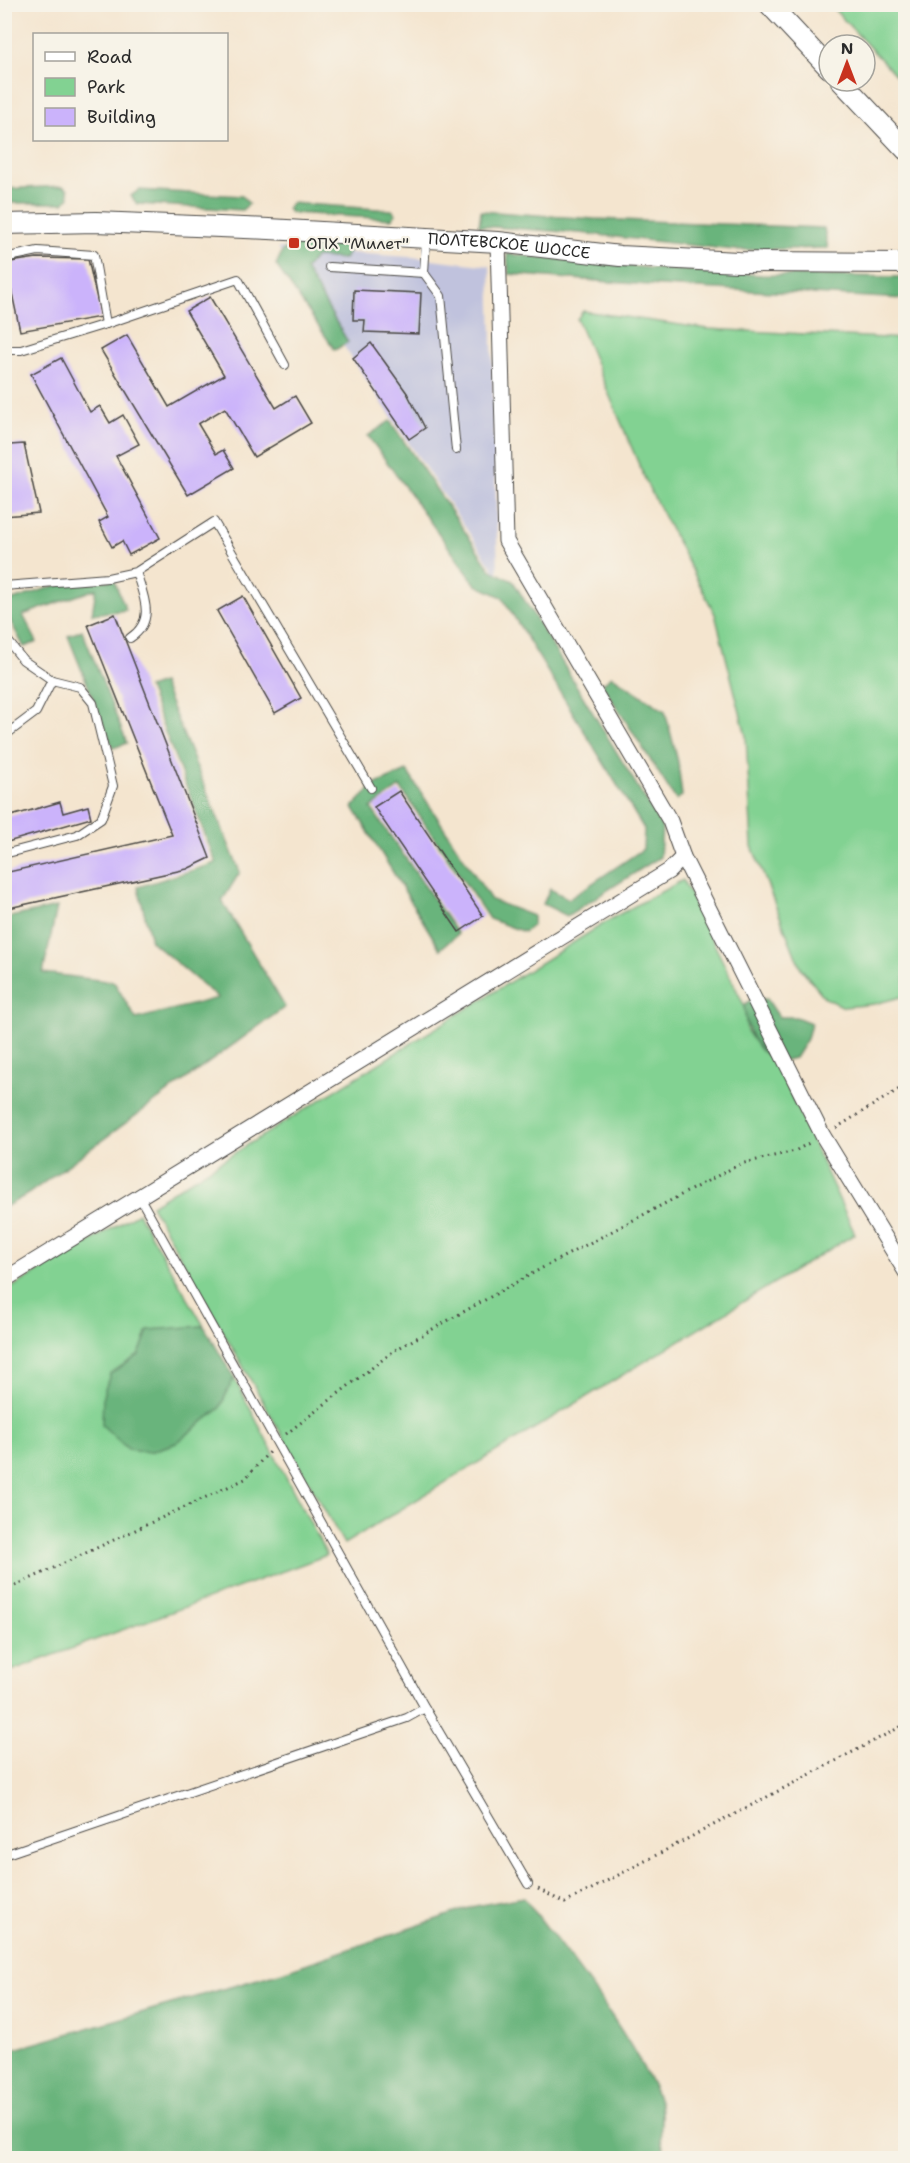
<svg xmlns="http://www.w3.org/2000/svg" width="910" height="2163" font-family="'Shantell Sans',sans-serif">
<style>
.industrial{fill:#c0c2dd}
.green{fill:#82d292;stroke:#567e5e;stroke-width:1.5}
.forest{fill:#69b47c;stroke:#4a7054;stroke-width:1.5}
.building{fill:#cbb3fb}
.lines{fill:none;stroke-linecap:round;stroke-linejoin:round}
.service-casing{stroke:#494744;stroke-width:10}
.minor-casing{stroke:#494744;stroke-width:17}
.tertiary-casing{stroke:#494744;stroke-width:22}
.path{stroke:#494744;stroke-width:3;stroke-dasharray:1.5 4.5;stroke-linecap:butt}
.service{stroke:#fff;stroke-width:8}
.minor{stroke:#fff;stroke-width:15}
.tertiary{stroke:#fff;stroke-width:20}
.poi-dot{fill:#c8321e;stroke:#f7f3e8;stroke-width:2}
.labels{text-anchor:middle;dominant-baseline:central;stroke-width:4.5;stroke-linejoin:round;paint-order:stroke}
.poi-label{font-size:16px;fill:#2b2b2b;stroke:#f7f3e8;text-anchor:start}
.street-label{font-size:16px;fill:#2b2b2b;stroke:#f7f3e8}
</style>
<rect width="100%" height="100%" fill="#f7f3e8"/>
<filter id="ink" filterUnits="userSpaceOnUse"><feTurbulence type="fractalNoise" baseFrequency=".0167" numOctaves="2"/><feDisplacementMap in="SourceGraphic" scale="12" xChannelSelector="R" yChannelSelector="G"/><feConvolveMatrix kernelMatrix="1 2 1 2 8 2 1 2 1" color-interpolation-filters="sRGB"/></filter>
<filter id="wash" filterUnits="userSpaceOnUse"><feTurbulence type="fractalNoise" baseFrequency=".008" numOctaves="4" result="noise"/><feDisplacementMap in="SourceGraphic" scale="24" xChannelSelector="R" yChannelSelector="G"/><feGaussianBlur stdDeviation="1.35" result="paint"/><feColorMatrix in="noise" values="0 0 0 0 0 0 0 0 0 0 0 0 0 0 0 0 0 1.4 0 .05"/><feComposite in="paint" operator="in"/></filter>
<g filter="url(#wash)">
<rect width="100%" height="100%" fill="#f4e5cf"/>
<polygon class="industrial" points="278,248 423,258 490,266 498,576"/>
<g class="green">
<polygon points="830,5 905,5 905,85"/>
<polygon points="583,311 708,329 905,339 905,996 874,1004 844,1007 825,998 800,967 752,846 746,736 715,614 648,486 577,319"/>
<polygon points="683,880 744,1005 747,1031 760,1050 776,1062 855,1234 344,1544 151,1205 616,916"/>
<polygon points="138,1213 204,1326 148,1331 139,1355 110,1374 149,1452 176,1443 219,1409 234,1378 327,1555 5,1673 4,1292"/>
</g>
<g class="forest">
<polygon points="63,186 68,189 69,197 64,203 5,203 5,189"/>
<polygon points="139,190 242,196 249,204 242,210 137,204 131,196"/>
<polygon points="291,203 392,210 396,214 392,219 291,213 287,209"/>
<polygon points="481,211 594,219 824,228 828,248 734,250 580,233 479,226"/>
<polygon points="302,243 345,245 349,251 344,259 316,257 305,269 348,342 335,350 276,265 283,250"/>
<polygon points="507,254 649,268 762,275 905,277 905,299 661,286 509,274"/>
<polygon points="390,421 491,570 513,581 662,827 660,857 567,916 543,904 550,889 569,899 643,849 644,829 502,597 476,585 368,436"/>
<polygon points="114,580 126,610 92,614 96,589 23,615 37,642 24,647 5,611 4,603 60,584"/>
<polygon points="82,630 127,743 113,748 68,636"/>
<polygon points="612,676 665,711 678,762 682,796 676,800 602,684"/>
<polygon points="162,683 240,872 222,901 285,1007 28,1194 5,1207 5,918 57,907 43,973 114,982 136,1019 218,998 151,941 138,887 216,863 148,688"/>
<polygon points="407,771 491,900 533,916 533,925 524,932 489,919 400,787 371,808 458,934 440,949 353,807 374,785"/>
<path d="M 752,999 L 767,999 L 779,1017 L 796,1017 L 811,1023 L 807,1039 L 795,1058 L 776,1062 C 752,1044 747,1034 744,1005 Z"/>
<polygon points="204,1326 234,1378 219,1409 176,1443 149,1452 128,1449 102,1425 103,1396 110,1374 139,1355 148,1330"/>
<path d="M 524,1897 C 571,1961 626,2025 658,2098 C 667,2119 652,2137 670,2158 L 5,2158 L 5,2052 L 282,1972 L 475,1906 Z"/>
</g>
<g id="blocks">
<g class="building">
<polygon points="37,258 88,259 101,317 20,331 9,279 4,280 4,263"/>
<polygon points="354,290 421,293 419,334 364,332 365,320 353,320"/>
<polygon points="210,297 276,408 295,396 311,423 254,457 225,408 198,424 216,454 223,450 234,468 188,495 101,350 127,335 169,407 224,375 186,311"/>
<polygon points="371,343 407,393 425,428 409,439 353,358"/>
<polygon points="61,358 90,412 100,406 110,423 123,415 139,444 116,456 160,538 129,555 122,541 112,547 99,522 108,517 31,374"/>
<polygon points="4,433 10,445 24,444 39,513 4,516"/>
<polygon points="243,596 301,698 275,713 217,611"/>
<polygon points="115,614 210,858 187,869 4,909 4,873 172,835 88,625"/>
<polygon points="399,791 483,916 459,932 374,807"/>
<polygon points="60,802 63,813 88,806 91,818 4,843 4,818"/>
</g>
</g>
</g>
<g filter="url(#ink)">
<use href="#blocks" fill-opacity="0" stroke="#494744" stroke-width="1.5"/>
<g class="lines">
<g class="service-casing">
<g id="service">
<polyline points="426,240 424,273 441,296 456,450"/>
<polyline points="4,258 38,251 94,255 106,324"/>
<polyline points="329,267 424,273"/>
<polyline points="4,350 21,350 106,324 238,279 285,365"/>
<polyline points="4,586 108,578 136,572 214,522 371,788"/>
<polyline points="4,636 23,660 52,680 80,687 93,703 113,786 101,819 77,835 4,854"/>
<path d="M 130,638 C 156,621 144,597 136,572"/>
<polyline points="4,736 36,712 52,680"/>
<polyline points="140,1198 425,1708 528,1884"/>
<polyline points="4,1855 407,1718 425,1708"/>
</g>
</g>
<g class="minor-casing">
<g id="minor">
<polyline points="498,242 506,541 670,821 683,857 823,1136 906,1272"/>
<polyline points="4,1280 669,871 683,857"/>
</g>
</g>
<g class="tertiary-casing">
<g id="tertiary">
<polyline points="769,4 829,68"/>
<polyline points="841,81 906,150"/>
<path id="s1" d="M 4,224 L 96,222 L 269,229 L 498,242 L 620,256 L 738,262 L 906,263"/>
</g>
</g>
<g class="path">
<polyline points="836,1128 906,1085"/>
<polyline points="286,1434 395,1350 544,1267 740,1164 795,1151 809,1143"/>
<polyline points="4,1591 245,1479 269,1452"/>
<polyline points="538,1889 565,1903 906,1724"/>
</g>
<use href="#service" class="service"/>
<use href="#minor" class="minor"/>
<use href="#tertiary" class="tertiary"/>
</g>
</g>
<rect class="poi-dot" x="288" y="237" width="12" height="12" rx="3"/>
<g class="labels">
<g class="poi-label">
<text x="306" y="243">ОПХ "Милет"</text>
</g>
<g class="street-label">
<text stroke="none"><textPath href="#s1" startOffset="506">ПОЛТЕВСКОЕ ШОССЕ</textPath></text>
</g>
</g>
<rect width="910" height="2163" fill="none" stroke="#f7f3e8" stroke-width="24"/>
<rect x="33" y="33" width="195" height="108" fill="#f7f3e8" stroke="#a5a39c" stroke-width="1.5"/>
<rect x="45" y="52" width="30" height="9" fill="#ffffff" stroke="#a5a39c" stroke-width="1.5"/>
<text x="87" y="63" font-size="18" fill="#2b2b2b">Road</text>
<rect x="45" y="78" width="30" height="18" fill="#82d292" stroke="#a5a39c" stroke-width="1.5"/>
<text x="87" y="93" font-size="18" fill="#2b2b2b">Park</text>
<rect x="45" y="108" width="30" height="18" fill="#cbb3fb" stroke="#a5a39c" stroke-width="1.5"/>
<text x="87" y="123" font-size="18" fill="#2b2b2b">Building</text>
<g transform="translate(847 63)"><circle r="28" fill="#f7f3e8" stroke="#a5a39c" stroke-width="1.5"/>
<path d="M0-4.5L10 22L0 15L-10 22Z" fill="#c8321e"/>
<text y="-9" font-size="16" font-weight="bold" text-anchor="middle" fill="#2b2b2b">N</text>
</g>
</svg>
